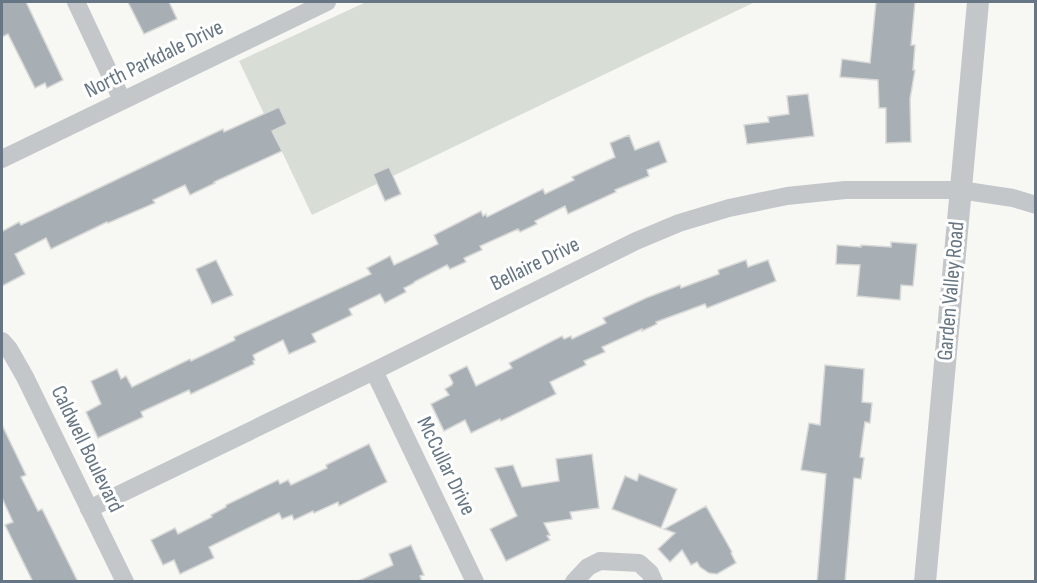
<svg xmlns="http://www.w3.org/2000/svg" width="1037" height="583" font-family="'Sofia Sans Condensed',sans-serif">
<style>
.green{fill:#d8ded5}
.building{fill:#a7afb5;stroke:#d8d9d7;stroke-width:1.5}
.lines{fill:none;stroke-linecap:round;stroke-linejoin:round}
.minor{stroke:#c3c7ca;stroke-width:18}
.tertiary{stroke:#c3c7ca;stroke-width:22}
.labels{text-anchor:middle;dominant-baseline:central;stroke-width:6;stroke-linejoin:round;paint-order:stroke}
.street-label{font-size:22px;fill:#677684;stroke:#fff}
</style>
<rect width="100%" height="100%" fill="#f7f7f4"/>
<polygon class="green" points="366,2 755,2 312,215 239,61"/>
<g class="building">
<polygon points="2,2 26,2 63,80 47,88 45,83 35,88 8,34 2,37"/>
<polygon points="128,2 169,2 177,19 144,34"/>
<polygon points="876,2 915,2 911,45 915,45 913,70 915,70 910,99 911,142 886,143 886,108 879,108 878,80 840,77 842,59 870,63"/>
<polygon points="808,94 814,136 747,144 744,125 769,122 768,117 789,114 787,96"/>
<polygon points="279,107 287,124 272,131 282,151 214,182 215,183 190,195 185,185 153,200 155,203 108,223 107,222 51,249 46,238 15,254 25,274 2,286 2,229 3,231 19,222 21,225 206,137 223,129 224,132"/>
<polygon points="629,135 635,150 659,141 667,162 647,170 649,176 615,190 616,192 568,214 565,206 535,221 537,224 520,232 518,229 480,246 482,250 464,258 466,262 450,269 447,265 414,282 414,283 404,288 406,292 385,303 380,294 349,309 352,315 312,334 316,342 289,354 283,340 253,355 255,360 253,361 254,364 191,394 189,390 141,412 143,417 98,438 86,412 101,404 91,381 117,369 121,379 126,376 132,387 190,359 191,361 235,340 234,337 371,274 367,268 390,256 394,265 438,244 434,235 481,211 483,216 486,214 487,217 543,189 545,194 574,180 572,177 615,157 610,143"/>
<polygon points="389,167 401,194 385,201 373,174"/>
<polygon points="891,242 917,244 913,286 901,285 900,300 857,296 860,265 836,264 837,245 861,247 861,245 891,247"/>
<polygon points="216,260 233,295 212,304 196,269"/>
<polygon points="746,260 748,267 768,260 776,281 707,308 705,304 656,322 657,324 642,331 642,329 602,347 605,352 584,361 586,365 550,382 556,394 501,421 500,419 471,433 465,420 444,431 431,404 449,395 445,389 452,385 452,384 453,383 449,375 467,366 476,386 512,368 509,363 562,336 564,339 571,336 572,339 606,323 603,318 646,298 680,285 681,288 719,274 718,270"/>
<polygon points="825,365 864,369 862,402 872,403 870,423 865,422 860,457 864,458 861,479 854,478 845,582 817,582 826,474 801,470 809,423 820,425"/>
<polygon points="2,425 26,475 21,477 38,511 42,509 78,582 33,582 5,525 13,522 2,498"/>
<polygon points="369,444 387,482 339,506 338,502 314,513 313,511 294,520 292,515 282,519 279,513 209,547 214,558 180,574 174,560 163,565 151,540 175,528 178,534 212,517 211,515 226,507 226,505 278,480 280,484 288,480 291,485 327,468 326,465"/>
<polygon points="592,454 599,508 570,512 572,519 544,523 550,535 547,536 550,540 506,561 490,529 517,516 495,468 513,465 522,487 559,481 556,459"/>
<polygon points="639,474 677,489 661,528 612,509 625,476 637,481"/>
<polygon points="706,506 732,552 731,553 736,563 717,574 709,573 700,567 697,562 691,565 682,550 670,562 658,549 675,533 664,529"/>
<polygon points="411,545 424,575 420,576 422,582 356,582 393,565 389,554"/>
</g>
<g class="lines">
<g class="minor">
<polyline points="76,2 122,100"/>
<polyline points="2,159 327,2"/>
<polyline points="2,341 9,349 25,377 125,582"/>
<polyline points="374,371 475,582"/>
<polyline points="89,509 374,371 636,241 679,223 729,208 787,196 845,190 960,190 1013,198 1036,205"/>
<polyline points="574,582 588,567 600,561 639,563 650,573 654,582"/>
</g>
<polyline class="tertiary" points="925,582 978,2"/>
</g>
<g class="labels">
<g class="street-label">
<text transform="translate(154 59) rotate(-26)">North Parkdale Drive</text>
<text transform="translate(535 264) rotate(-26)">Bellaire Drive</text>
<text transform="translate(951 291) rotate(-85)">Garden Valley Road</text>
<text transform="translate(87 449) rotate(64)">Caldwell Boulevard</text>
<text transform="translate(446 466) rotate(64)">McCullar Drive</text>
</g>
</g>
<rect width="1037" height="583" fill="none" stroke="#677684" stroke-width="6"/>
</svg>
